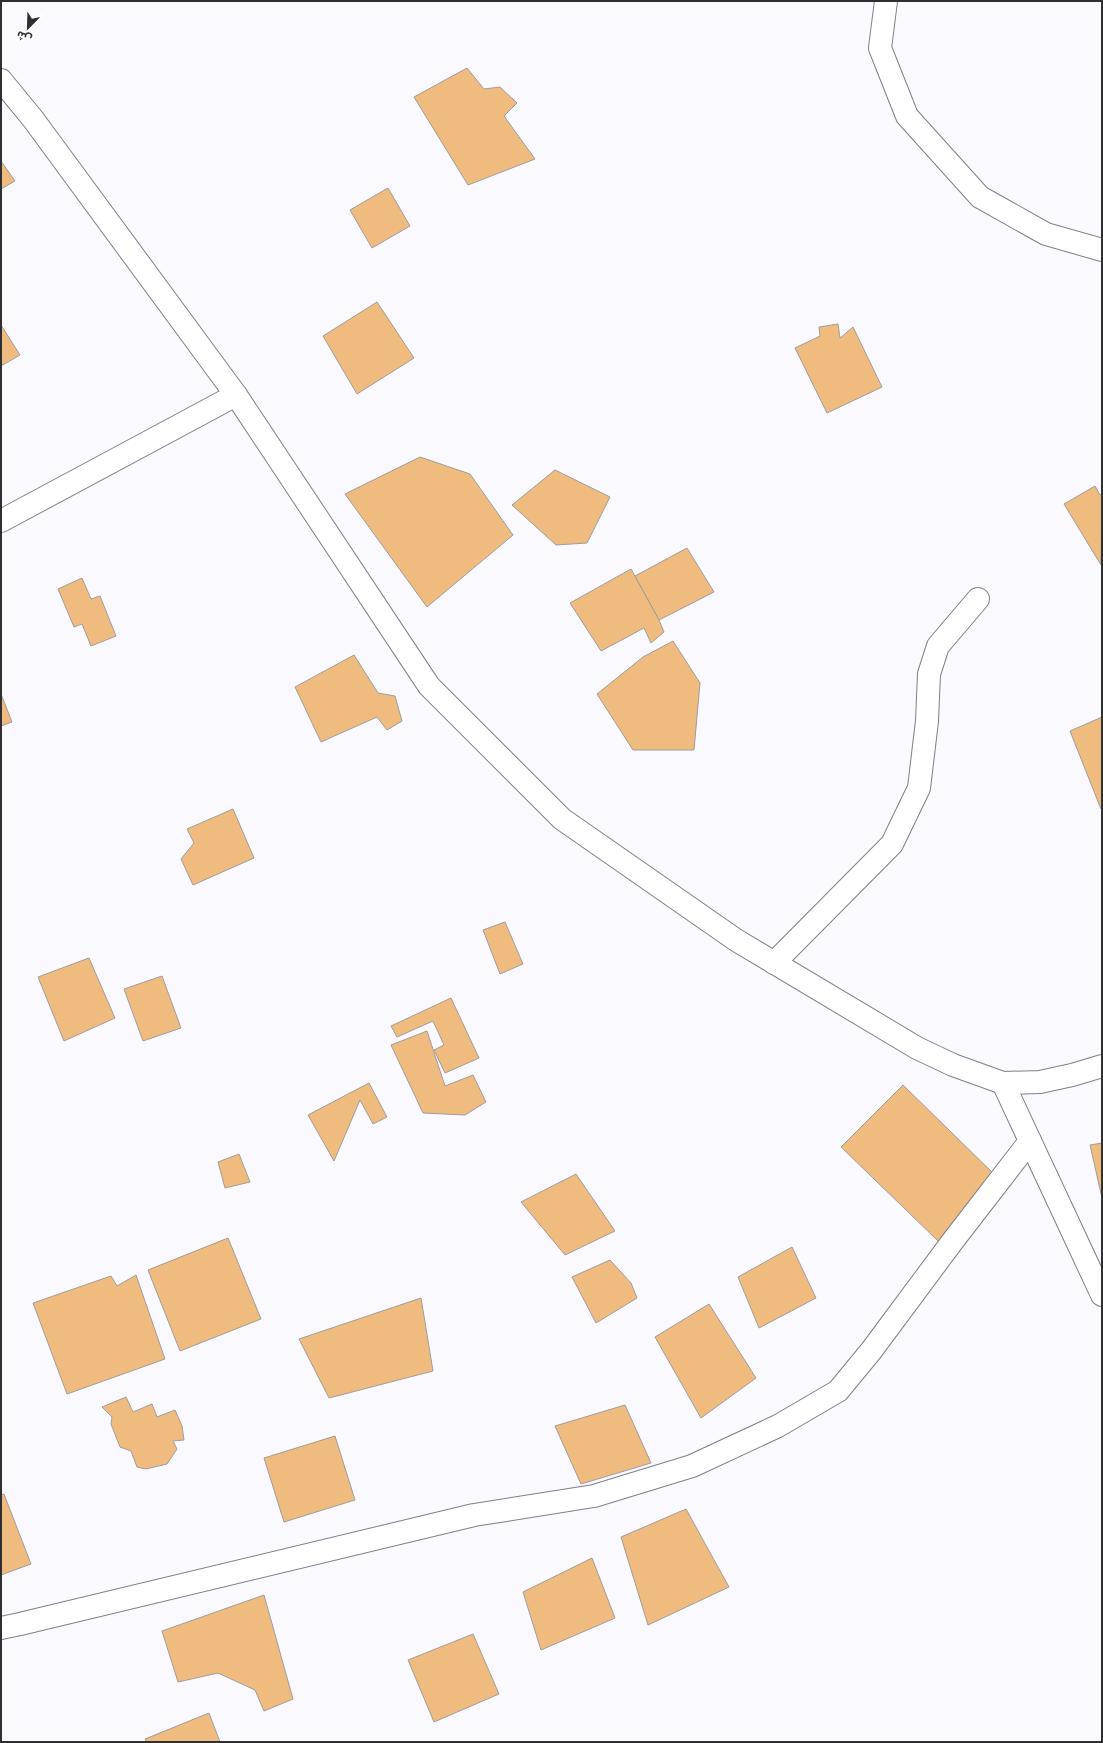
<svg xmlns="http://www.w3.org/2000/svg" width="1103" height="1743" font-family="Ubuntu,'Noto Sans Arabic',sans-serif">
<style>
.building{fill:#f0bb7e;stroke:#a19d99}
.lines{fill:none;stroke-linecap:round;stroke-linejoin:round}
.street-casing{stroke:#7f7f85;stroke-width:24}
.secondary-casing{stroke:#7f7f85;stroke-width:24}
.street{stroke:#fff;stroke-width:22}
.secondary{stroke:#fff;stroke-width:22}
</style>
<rect width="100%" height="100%" fill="#f9f9ff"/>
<g class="building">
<polygon points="467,68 484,89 500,87 517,103 504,116 535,159 468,185 414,97"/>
<polygon points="1,161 15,181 1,189"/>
<polygon points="388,188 410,226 372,248 350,210"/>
<polygon points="377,302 414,358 357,394 323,336"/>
<polygon points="838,324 840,338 853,327 882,387 827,413 795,348 820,336 819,327"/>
<polygon points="1,325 20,355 1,366"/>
<polygon points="420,457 470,474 513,535 427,607 345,494"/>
<polygon points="555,470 610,497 587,543 556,545 512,505"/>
<polygon points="1095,486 1100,495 1102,494 1101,565 1064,504"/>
<polygon points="687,548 714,592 659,620 635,576"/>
<polygon points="631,569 659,620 664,632 651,643 644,628 601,651 570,603"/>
<polygon points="82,578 91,599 100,596 116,636 91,646 82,624 74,627 58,589"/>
<polygon points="673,641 700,683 694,750 633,750 597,694 643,657"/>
<polygon points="354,655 378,693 395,696 402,721 387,730 377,717 321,742 295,687"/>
<polygon points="1,694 12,722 1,726"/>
<polygon points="1102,717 1102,809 1101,809 1070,731"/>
<polygon points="233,809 254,858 193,885 181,859 194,843 187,829"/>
<polygon points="505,922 523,964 500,974 483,930"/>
<polygon points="89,958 115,1018 64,1041 38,977"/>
<polygon points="162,976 181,1028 143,1041 124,989"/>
<polygon points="451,998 479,1058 445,1073 434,1050 444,1045 433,1021 397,1037 391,1026"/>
<polygon points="427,1031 445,1086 473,1075 486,1102 465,1115 423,1113 391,1045"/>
<polygon points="369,1083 387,1117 373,1124 360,1100 334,1161 308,1115"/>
<polygon points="903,1085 999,1179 938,1241 841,1147"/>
<polygon points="1102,1143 1102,1198 1090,1145"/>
<polygon points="239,1154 250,1182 225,1188 218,1162"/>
<polygon points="576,1174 615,1231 565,1255 521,1202"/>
<polygon points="228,1238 261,1319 180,1351 148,1270"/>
<polygon points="792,1247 816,1298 759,1328 738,1277"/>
<polygon points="610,1260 631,1283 637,1298 596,1323 572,1277"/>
<polygon points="136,1275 165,1359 67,1394 33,1303 111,1276 117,1286"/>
<polygon points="421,1298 433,1371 329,1398 299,1339"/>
<polygon points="709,1304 756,1378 701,1418 655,1337"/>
<polygon points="126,1397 133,1412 152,1404 157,1417 175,1410 182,1426 184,1440 173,1441 177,1449 167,1464 146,1469 137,1467 131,1451 120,1447 111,1424 112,1417 102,1407"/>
<polygon points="625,1405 651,1463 581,1484 555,1426"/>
<polygon points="335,1436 355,1500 284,1522 264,1458"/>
<polygon points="4,1494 31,1564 1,1575 1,1495"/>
<polygon points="686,1509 729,1587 648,1625 621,1537"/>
<polygon points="592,1558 615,1618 541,1650 523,1592"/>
<polygon points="264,1595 293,1699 264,1711 255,1690 218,1673 178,1682 162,1631"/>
<polygon points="473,1634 499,1694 434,1722 408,1660"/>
<polygon points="209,1713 220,1742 147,1742 145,1739"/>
</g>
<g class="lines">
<g class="street-casing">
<g id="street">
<polyline points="886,1 880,48 907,116 980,197 1046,234 1102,250"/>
<polyline points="1,521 236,395"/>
<polyline points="774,963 892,844 919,788 927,721 929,674 938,646 978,599"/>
<polyline points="1003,1083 1102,1295"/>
<polyline points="1,1628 20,1624 474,1515 594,1496 692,1466 778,1426 838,1391 871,1351 952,1242 1030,1141"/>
</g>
</g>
<g class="secondary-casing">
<polyline id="secondary" points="1,80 33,119 236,395 429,686 562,819 736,940 917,1048 953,1065 1003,1083 1040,1082 1072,1075 1102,1066"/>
</g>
<use href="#street" class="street"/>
<use href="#secondary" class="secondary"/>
</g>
<rect width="1103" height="1743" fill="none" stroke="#2f2f32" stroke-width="4"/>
<g transform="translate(28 28) rotate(203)" stroke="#ffffff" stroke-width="3" paint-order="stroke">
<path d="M0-3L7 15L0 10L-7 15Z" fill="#2f2f32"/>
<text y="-6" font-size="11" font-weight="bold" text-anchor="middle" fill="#2f2f32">ش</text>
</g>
</svg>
